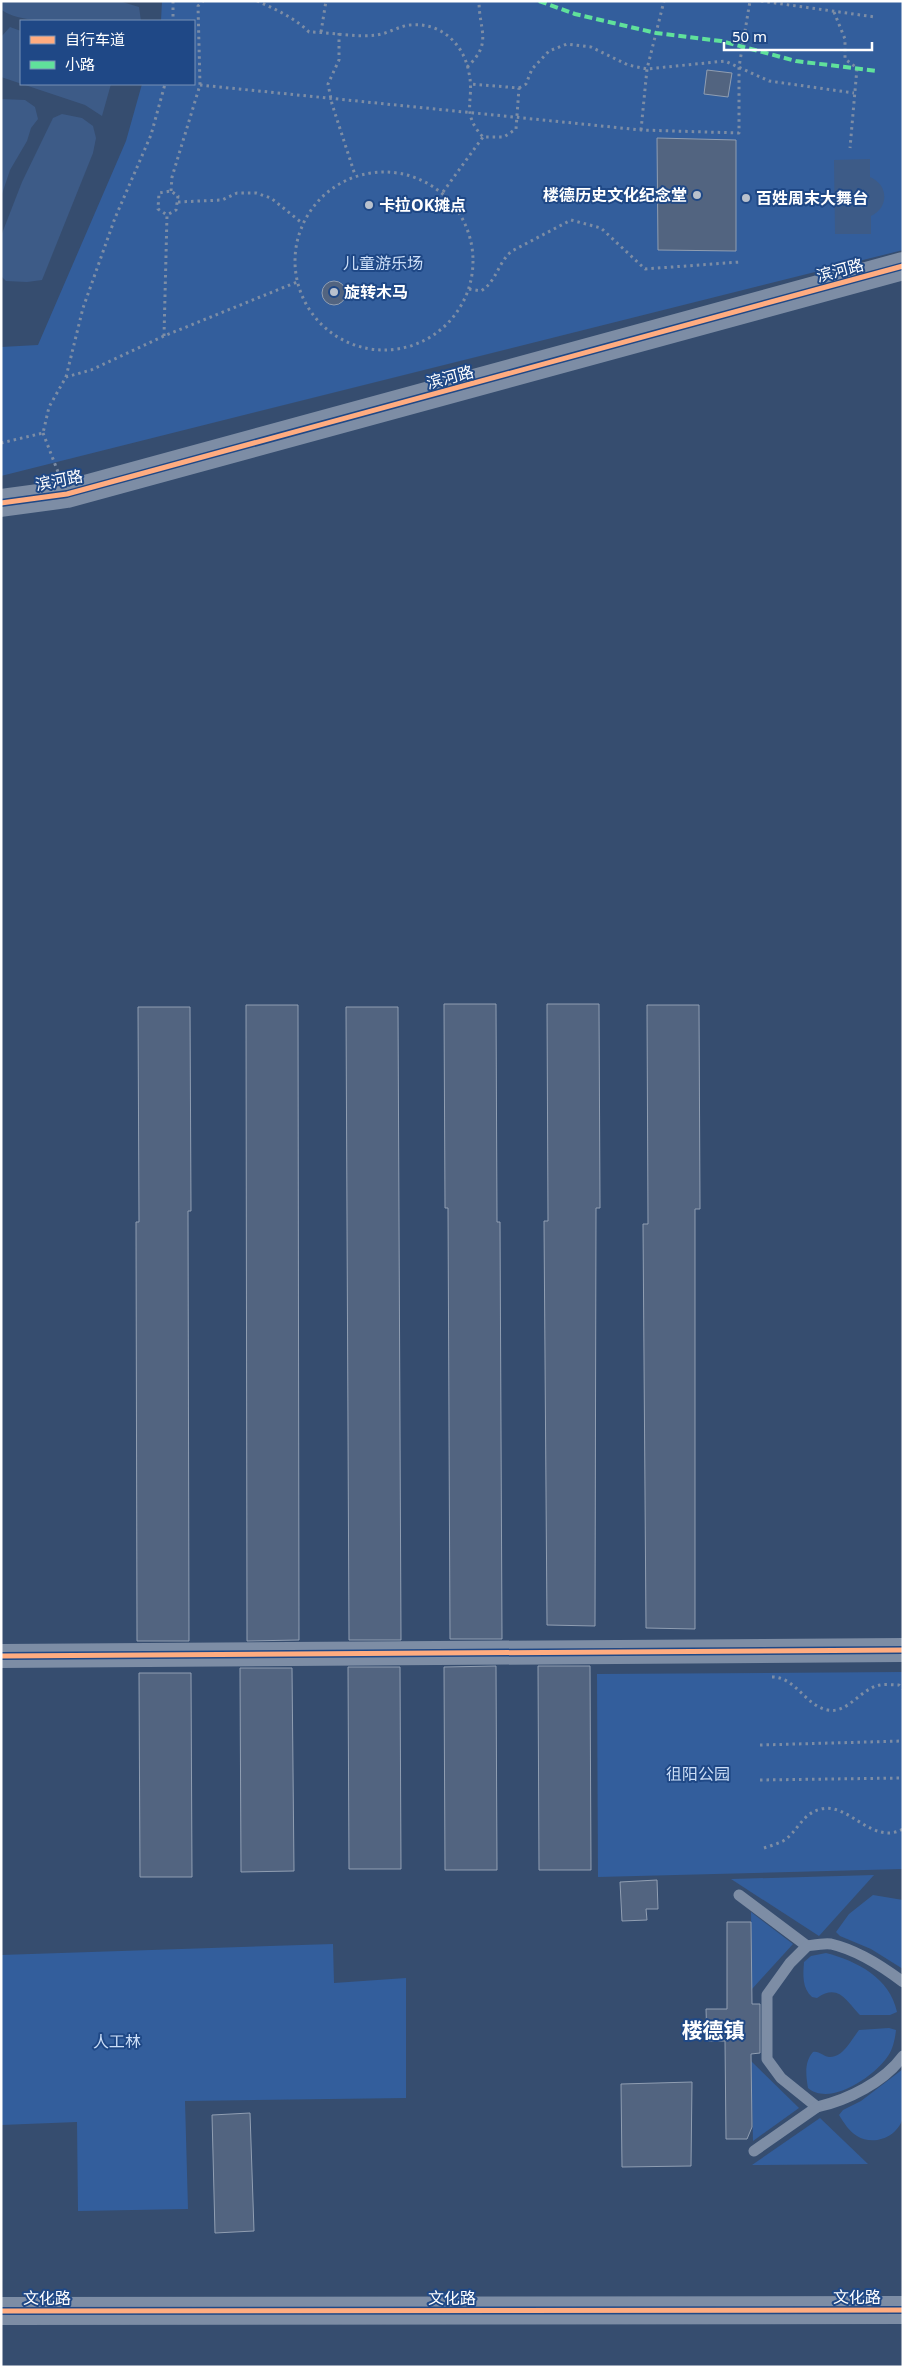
<svg xmlns="http://www.w3.org/2000/svg" width="904" height="2368" font-family="'Noto Sans','Noto Sans SC',sans-serif">
<style>
.green{fill:#335e9c}
.water{fill:#3d5b87}
.building{fill:#526480;stroke:#909eb2}
.lines{fill:none;stroke-linecap:round;stroke-linejoin:round}
.path{stroke:#7d8da5;stroke-width:3;stroke-dasharray:2.5 4;stroke-linecap:butt}
.service{stroke:#7d8da5;stroke-width:11}
.minor{stroke:#7d8da5;stroke-width:24}
.tertiary{stroke:#7d8da5;stroke-width:28}
.quiet{stroke:#60e19b;stroke-width:4;stroke-dasharray:8 4;stroke-linecap:butt}
.cycleway-casing{stroke:#1f4886;stroke-width:8}
.cycleway{stroke:#ffac80;stroke-width:5}
.poi-dot{fill:#b9c1cd;stroke:#1f4886;stroke-width:2}
.labels{text-anchor:middle;dominant-baseline:central;stroke-width:4;stroke-linejoin:round;paint-order:stroke}
.poi-label{font-size:16px;font-weight:bold;fill:#fff;stroke:#1f4886;text-anchor:start}
.park-label{font-size:16px;fill:#ccdef7;stroke:#1f4886}
.street-label{font-size:16px;fill:#fff;stroke:#1f4886}
.district-label{font-size:21px;font-weight:bold;fill:#fff;stroke:#1f4886}
</style>
<rect width="100%" height="100%" fill="#364d6f"/>
<g class="green">
<polygon points="162,1 903,1 903,250 1,476 1,347 38,345 126,141 142,84 194,84 194,21 161,21"/>
<polygon points="903,1672 903,1869 598,1877 597,1674"/>
<polygon points="874,1875 819,1936 731,1879"/>
<polygon points="873,1895 903,1900 903,1969 871,1949 840,1936 836,1932 849,1914"/>
<polygon points="751,1912 793,1944 752,1989"/>
<polygon points="333,1944 334,1983 406,1978 406,2098 185,2101 188,2209 78,2211 77,2122 1,2125 1,1955"/>
<path d="M 826,1953 C 857,1961 890,1978 897,2012 L 890,2015 L 860,2015 C 846,2001 839,1983 817,1998 L 812,1997 C 802,1988 803,1975 804,1962 L 811,1956 Z"/>
<path d="M 889,2028 L 896,2030 C 895,2039 893,2049 888,2056 C 875,2076 830,2107 808,2088 C 806,2076 804,2062 813,2052 C 820,2051 822,2056 829,2057 C 843,2058 851,2040 859,2030 Z"/>
<polygon points="751,2061 799,2108 753,2141"/>
<path d="M 903,2069 C 903,2084 904,2101 903,2116 C 900,2136 874,2147 857,2136 C 849,2131 844,2123 839,2115 L 843,2110 L 861,2101 Z"/>
<polygon points="820,2118 868,2164 752,2165"/>
</g>
<g class="water">
<path d="M 1,1 L 119,1 L 139,7 L 141,21 C 112,21 20,28 1,9 Z"/>
<polygon points="10,27 21,31 21,84 111,84 102,116 85,105 1,77 2,36"/>
<polygon points="1,99 25,100 35,107 38,119 31,128 27,141 10,170 1,197"/>
<polygon points="62,114 82,118 93,126 96,138 93,153 42,280 27,282 6,281 1,276 1,236 22,182 53,118"/>
<path d="M 870,159 L 870,177 C 889,185 889,208 871,216 L 871,234 L 835,234 L 834,160 Z"/>
</g>
<g class="building">
<polygon points="707,70 732,73 728,97 704,94"/>
<polygon points="657,138 736,140 736,251 658,250"/>
<circle cx="334" cy="293" r="12"/>
<polygon points="444,1004 496,1004 497,1222 500,1222 502,1639 450,1639 448,1208 445,1208"/>
<polygon points="547,1004 599,1004 600,1208 596,1208 595,1626 547,1625 544,1221 548,1221"/>
<polygon points="246,1005 298,1005 299,1640 247,1641"/>
<polygon points="647,1005 699,1005 700,1209 695,1209 695,1629 646,1628 643,1224 648,1224"/>
<polygon points="138,1007 190,1007 191,1211 188,1211 189,1641 137,1641 136,1222 139,1222"/>
<polygon points="346,1007 398,1007 401,1640 349,1640"/>
<polygon points="496,1666 497,1870 445,1870 444,1667"/>
<polygon points="538,1666 590,1666 591,1870 539,1870"/>
<polygon points="348,1667 400,1667 401,1869 349,1869"/>
<polygon points="240,1668 292,1668 294,1871 241,1872"/>
<polygon points="139,1673 191,1673 192,1877 140,1877"/>
<polygon points="657,1880 658,1909 646,1909 647,1920 622,1921 620,1882"/>
<polygon points="727,1922 751,1922 752,2004 760,2004 760,2053 751,2054 752,2127 747,2139 726,2139 725,2041 707,2041 706,2009 727,2009"/>
<polygon points="692,2082 691,2166 622,2167 621,2084"/>
<polygon points="250,2113 254,2231 215,2233 212,2115"/>
</g>
<g class="lines">
<g class="path">
<polyline points="173,1 173,21"/>
<path d="M 257,1 C 275,9 295,18 309,32 C 331,32 356,38 377,35 C 389,33 399,26 410,25 C 441,22 464,44 469,73 C 475,101 460,112 483,137 L 504,137 L 516,129 L 519,88 L 470,84"/>
<polyline points="761,1 875,17"/>
<polyline points="834,12 845,39 845,59 857,68 850,148"/>
<polyline points="321,32 326,1"/>
<polyline points="339,33 339,60 328,84 332,104 355,175"/>
<path d="M 467,67 C 493,43 479,31 479,1"/>
<polyline points="200,85 641,130 739,133 739,67 750,1"/>
<polyline points="519,88 526,84 532,69 549,51 567,44 591,47 628,65 647,69 725,61 769,81 854,93"/>
<polyline points="641,130 647,69 664,1"/>
<circle cx="384" cy="261" r="89"/>
<polyline points="171,191 172,177 200,85 198,6 203,1"/>
<polyline points="443,192 483,137"/>
<polyline points="178,202 222,200 237,193 256,193 271,198 302,223"/>
<path d="M 469,289 L 481,291 C 497,281 498,262 512,251 L 571,220 L 601,228 L 645,269 L 740,262"/>
<polyline points="164,336 167,215 176,210 178,196 171,191 159,193 158,209 167,215"/>
<polyline points="66,377 83,308 115,218 151,135 165,84"/>
<polyline points="43,433 58,472"/>
<polyline points="1,443 43,433 49,407 66,377 91,370 164,336 297,282"/>
<path d="M 772,1677 C 796,1677 805,1706 828,1710 C 848,1714 861,1688 880,1685 C 886,1684 893,1685 899,1685 L 903,1689"/>
<polyline points="760,1745 903,1741"/>
<polyline points="760,1780 903,1778"/>
<path d="M 764,1848 C 770,1846 777,1844 783,1841 C 797,1833 802,1813 821,1809 C 849,1802 872,1846 903,1829"/>
</g>
<g class="service">
<polyline points="739,1895 807,1946"/>
<path d="M 903,1982 C 882,1966 857,1950 831,1944 C 824,1943 814,1945 807,1946 L 790,1963 L 767,1995 L 767,2059 L 781,2078 L 817,2107 C 848,2100 884,2082 903,2056"/>
<polyline points="754,2151 817,2107"/>
</g>
<polyline class="minor" points="1,1656 903,1650"/>
<g class="tertiary">
<polyline points="1,503 67,494 903,266"/>
<polyline points="1,2311 903,2310"/>
</g>
<polyline class="quiet" points="539,1 575,14 656,33 721,41 796,61 877,71"/>
<g class="cycleway-casing">
<g id="cycleway">
<polyline points="1,503 67,494 903,266"/>
<polyline points="1,1656 903,1650"/>
<polyline points="1,2311 903,2310"/>
</g>
</g>
<use href="#cycleway" class="cycleway"/>
</g>
<g class="poi-dot">
<circle cx="697" cy="195" r="5"/>
<circle cx="746" cy="198" r="5"/>
<circle cx="369" cy="205" r="5"/>
<circle cx="334" cy="292" r="5"/>
</g>
<g class="labels">
<g class="poi-label">
<text x="687" y="195" text-anchor="end">楼德历史文化纪念堂</text>
<text x="756" y="198">百姓周末大舞台</text>
<text x="379" y="205">卡拉OK摊点</text>
<text x="344" y="292">旋转木马</text>
</g>
<g class="park-label">
<text x="383" y="263">儿童游乐场</text>
<text x="698" y="1774">徂阳公园</text>
<text x="117" y="2041">人工林</text>
</g>
<g class="street-label">
<text transform="translate(840 270) rotate(-15)">滨河路</text>
<text transform="translate(450 377) rotate(-15)">滨河路</text>
<text transform="translate(59 480) rotate(-11)">滨河路</text>
<text x="857" y="2297">文化路</text>
<text x="47" y="2298">文化路</text>
<text x="452" y="2298">文化路</text>
</g>
<g class="district-label">
<text x="713" y="2030">楼德镇</text>
</g>
</g>
<rect width="904" height="2368" fill="none" stroke="#ffffff" stroke-width="5"/>
<rect x="20" y="20" width="175" height="65" fill="#1f4886" stroke="#7991b6"/>
<rect x="30" y="36" width="25" height="8" fill="#ffac80" stroke="#7991b6"/>
<text x="65" y="45" font-size="15" fill="#ffffff">自行车道</text>
<rect x="30" y="61" width="25" height="8" fill="#60e19b" stroke="#7991b6"/>
<text x="65" y="70" font-size="15" fill="#ffffff">小路</text>
<path d="M724 42v8h148v-8" fill="none" stroke="#ffffff" stroke-width="2.5"/>
<text x="732" y="42" font-size="15" fill="#ffffff" stroke="#1f4886" stroke-width="4" paint-order="stroke">50 m</text>
</svg>
